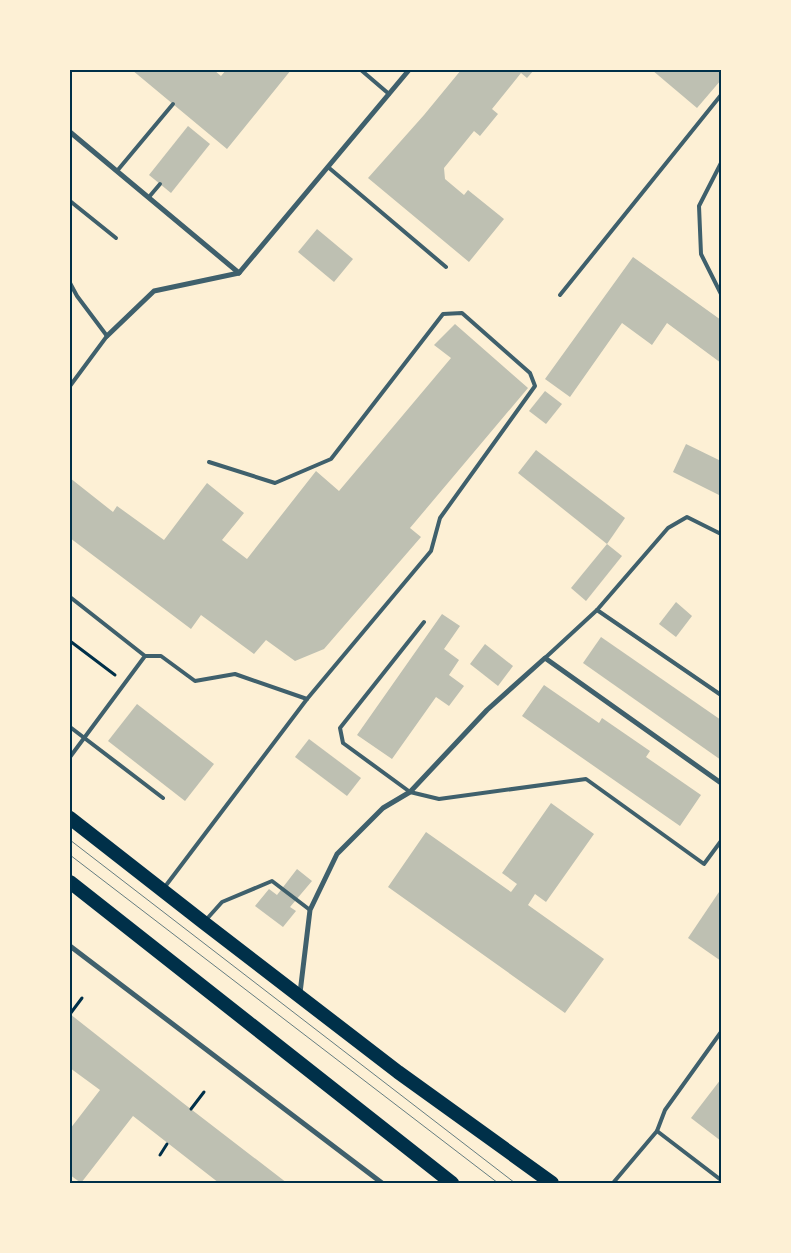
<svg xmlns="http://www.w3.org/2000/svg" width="791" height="1253" font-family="Overpass,sans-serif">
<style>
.building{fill:#bec0b2}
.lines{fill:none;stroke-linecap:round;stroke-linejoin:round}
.path{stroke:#003049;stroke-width:3}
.service{stroke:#3f606c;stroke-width:4}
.minor{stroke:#3f606c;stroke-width:5}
.trunk{stroke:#003049;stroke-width:14}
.tram{stroke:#657d81;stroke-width:1}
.neatline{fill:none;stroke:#003049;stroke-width:2}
</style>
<rect width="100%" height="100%" fill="#fdf0d5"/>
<g class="building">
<polygon points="132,70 214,70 221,76 226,70 291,70 227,149"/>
<polygon points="461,70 534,70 527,78 521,73 492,109 498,114 480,136 474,131 444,168 445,179 464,195 468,190 504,219 469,262 368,178 424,115"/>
<polygon points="652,70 721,70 721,80 697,108"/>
<polygon points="188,126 210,144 171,193 149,175"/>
<polygon points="317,229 353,259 334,282 298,252"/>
<polygon points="633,257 721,320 721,363 667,323 652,345 622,323 570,397 545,379"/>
<polygon points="455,324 528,388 410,528 421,537 324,649 295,661 266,640 254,654 201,615 191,629 70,538 70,478 113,512 117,506 164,540 207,483 244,513 222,540 247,559 316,471 339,491 451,358 434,345"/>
<polygon points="545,391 562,404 546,424 529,411"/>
<polygon points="686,444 721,461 721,496 673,472"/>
<polygon points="536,450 625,518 607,544 518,473"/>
<polygon points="607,544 622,556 586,601 571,588"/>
<polygon points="676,602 692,616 676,637 659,624"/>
<polygon points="442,614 460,626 444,649 459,660 449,675 464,686 449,706 436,697 392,759 357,735"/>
<polygon points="601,637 721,720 721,760 583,663"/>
<polygon points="485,644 513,666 498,686 470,664"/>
<polygon points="544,685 599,723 602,718 650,751 646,757 701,795 680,826 522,716"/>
<polygon points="137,704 214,764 185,801 108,741"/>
<polygon points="309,739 361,778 347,796 295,757"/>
<polygon points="551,803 594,834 546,902 535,894 528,905 604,959 565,1013 388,887 426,832 511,892 517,884 502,873"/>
<polygon points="297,869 312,881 290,907 296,911 283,927 255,906 269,889 277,895"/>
<polygon points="721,889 721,961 688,938"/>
<polygon points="70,1014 183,1103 287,1183 219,1183 133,1116 81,1183 70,1175 70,1129 100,1090 70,1068"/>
<polygon points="721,1079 721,1141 691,1118"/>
</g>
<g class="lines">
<g class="path">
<polyline points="70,641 115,675"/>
<polyline points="70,1014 82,998"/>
<polyline points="191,1109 204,1092"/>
<polyline points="160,1155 167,1144"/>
</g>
<g class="service">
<polyline points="361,70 389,94"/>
<polyline points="721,163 699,206 701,254 721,294"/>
<polyline points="328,167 446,267"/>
<polyline points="117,171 173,104"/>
<polyline points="149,197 160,184"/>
<polyline points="70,201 116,238"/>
<polyline points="70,283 77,296 107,336 70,386"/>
<polyline points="560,295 721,95"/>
<polyline points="70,597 145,656 70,757"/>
<polyline points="597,610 721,695"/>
<polyline points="424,622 340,728 343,743 410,792 439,799 586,779 704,864 721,841"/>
<polyline points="145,656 161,656 195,681 235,674 307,699"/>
<polyline points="545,658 597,610 668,528 687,517 721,534"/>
<polyline points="70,727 163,798"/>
<polyline points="164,888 307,699 431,551 440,518 535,386 530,373 462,313 443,314 331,459 275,483 209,462"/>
<polyline points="205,921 222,902 272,881 310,910"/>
<polyline points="657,1131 721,1180"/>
<polyline points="613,1183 657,1131 665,1110 721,1032"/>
</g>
<g class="minor">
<polyline points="70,132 239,273"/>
<polyline points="107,336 154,291 239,273 409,70"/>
<polyline points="70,946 382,1183"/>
<polyline points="300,993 310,910 337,854 383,808 410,792 487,710 545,658 721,783"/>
</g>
<g class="trunk">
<polyline points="70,818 203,922 398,1072 552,1183"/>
<polyline points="70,882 452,1183"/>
</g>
<g class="tram">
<polyline points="70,840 515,1183"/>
<polyline points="70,855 498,1183"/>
</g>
</g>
<rect width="791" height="1253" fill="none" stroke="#fdf0d5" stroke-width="142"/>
<rect x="71" y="71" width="649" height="1111" class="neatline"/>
</svg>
